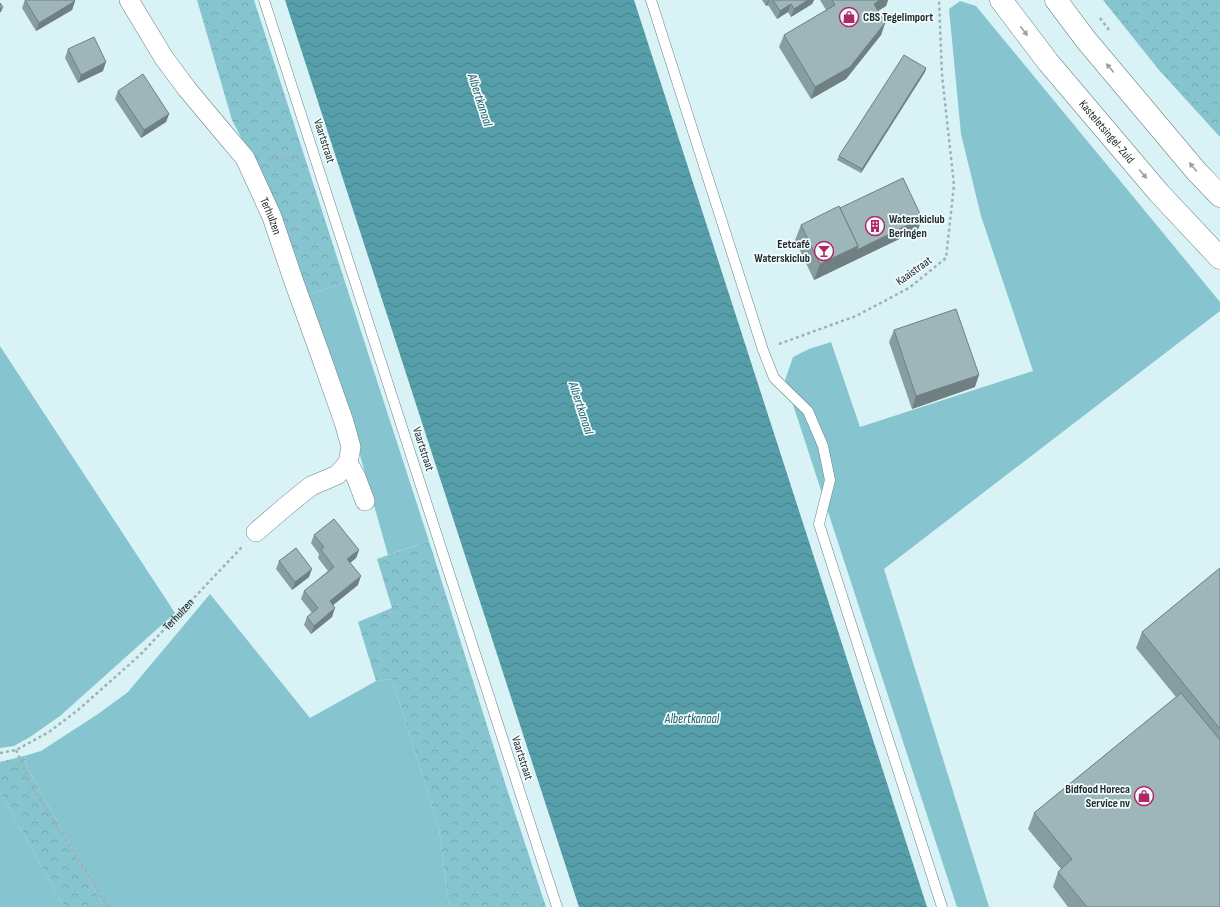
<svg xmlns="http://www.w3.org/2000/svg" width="1220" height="907" font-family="'Sofia Sans Condensed',sans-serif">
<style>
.grass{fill:#86c5cf}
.forest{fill:url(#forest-crowns)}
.water{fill:url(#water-waves)}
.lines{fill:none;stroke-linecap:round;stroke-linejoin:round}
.service-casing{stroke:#6b8285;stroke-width:11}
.minor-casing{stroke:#6b8285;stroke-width:20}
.primary-casing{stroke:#6b8285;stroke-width:23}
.path{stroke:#9eb1b5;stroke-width:2.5;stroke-dasharray:3 3;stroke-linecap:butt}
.service{stroke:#fff;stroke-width:10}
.minor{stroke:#fff;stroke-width:19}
.primary{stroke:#fff;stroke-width:22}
.wall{fill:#889da0}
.shaded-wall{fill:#6f7f82}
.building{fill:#9eb6ba;stroke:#6f7f82}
.oneway{fill:#9ca0a0}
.labels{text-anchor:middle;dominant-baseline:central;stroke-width:3.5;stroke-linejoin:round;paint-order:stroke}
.poi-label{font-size:12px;font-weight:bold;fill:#222b2d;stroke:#f2fcfd;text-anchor:start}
.street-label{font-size:12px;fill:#222b2d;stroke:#f2fcfd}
.water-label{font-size:13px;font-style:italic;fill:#246069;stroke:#f2fcfd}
</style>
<defs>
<pattern id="forest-crowns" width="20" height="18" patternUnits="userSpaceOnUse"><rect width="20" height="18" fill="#86c5cf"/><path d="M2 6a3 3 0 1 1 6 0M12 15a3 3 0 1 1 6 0" fill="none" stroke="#73a9b2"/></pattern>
<pattern id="water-waves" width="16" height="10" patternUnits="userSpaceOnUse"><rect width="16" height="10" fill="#569ea9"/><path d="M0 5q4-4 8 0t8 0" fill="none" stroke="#47818a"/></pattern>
</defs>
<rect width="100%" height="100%" fill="#d9f2f6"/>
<g class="grass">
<polygon points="960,1 976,6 1220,302 1220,311 884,569 989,907 957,907 785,380 793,357 809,349 831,342 860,427 1033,371 981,216 961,134 949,9"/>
<polygon points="345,282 429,541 388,555 356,441 306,296"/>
<polygon points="0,346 175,613 60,716 30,737 14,746 0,748"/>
<polygon points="210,594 310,718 376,681 392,679 439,828 449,907 104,907 27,767 24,756 41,751 98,714 128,692"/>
<polygon points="0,792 64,907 0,907"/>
</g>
<g class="forest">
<polygon points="197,0 254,0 345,282 306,296 271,192 249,153 232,120"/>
<polygon points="1103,0 1220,0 1220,137 1159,70"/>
<polygon points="429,541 506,786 546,907 449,907 439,828 392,679 376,681 358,622 392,608 377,559"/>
<polygon points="24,756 27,767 104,907 64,907 0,792 0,762"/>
</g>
<polygon class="water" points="285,0 634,0 927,907 579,907"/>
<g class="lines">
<g class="service-casing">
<g id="service">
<polyline points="264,0 557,907"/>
<polyline points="651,0 763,350 774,378 808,411 823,446 830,480 819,524 942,907"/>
</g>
</g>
<g class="minor-casing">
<g id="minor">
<path id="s2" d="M 129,0 L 164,58 L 187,89 L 228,138 L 245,158 L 272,217 L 294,282 L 319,351 L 344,422 L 351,447 L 348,463 L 337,475 L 311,486 L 285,507 L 256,532"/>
<polyline points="348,463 356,477 365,501"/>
</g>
</g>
<g class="primary-casing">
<g id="primary">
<path id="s3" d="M 1001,0 L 1048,62 L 1159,193 L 1220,258"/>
<polyline points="1056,0 1086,40 1197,172 1220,196"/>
</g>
</g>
<g class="path">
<polyline points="1100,18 1109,30"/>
<polyline points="268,159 299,161"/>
<polyline points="779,344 856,316 909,288 946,258 954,185 942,75 939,0"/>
<polyline points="16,750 34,790 108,907"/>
<path id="s1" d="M 0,753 L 16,750 L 49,732 L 78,710 L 140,655 L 242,547"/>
</g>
<use href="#service" class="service"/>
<use href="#minor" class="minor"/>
<use href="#primary" class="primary"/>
</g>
<g class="wall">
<polygon points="25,0 74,0 75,1 72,10 36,31 22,8"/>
<polygon points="762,0 814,0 812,4 791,17 788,12 777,19 768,5 766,6"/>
<polygon points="820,0 888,0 886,6 878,11 885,23 881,35 846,79 811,99 779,47 784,35 826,10"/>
<polygon points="68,49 103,71 78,83 65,58"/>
<polygon points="926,68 925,72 861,173 837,160 839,156"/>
<polygon points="118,91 169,114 166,122 141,138 115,99"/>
<polygon points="840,208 918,230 814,280 795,240 801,225"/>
<polygon points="894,330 975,387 912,409 889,342"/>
<polygon points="314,535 359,550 356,558 350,563 358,585 333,605 332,617 311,634 304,625 307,617 312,613 301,599 304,591 328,571 318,558 319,554 311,543"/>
<polygon points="279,561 309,577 292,590 276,569"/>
<polygon points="1220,568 1220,907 1068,907 1053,887 1058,872 1061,869 1028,829 1034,813 1176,697 1136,648 1142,632"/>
</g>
<g class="shaded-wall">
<polygon points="768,0 769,0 768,5 766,6"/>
<polygon points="808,0 814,0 812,4 791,17 794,9"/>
<polygon points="880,0 888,0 886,6 869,16 874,4"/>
<polygon points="75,1 72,10 36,31 39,23"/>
<polygon points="791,4 788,12 777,19 780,11"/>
<polygon points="3,7 1,12 0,12 0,9"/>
<polygon points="885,23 881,35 846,79 811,99 815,87"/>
<polygon points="106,62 103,71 78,83 81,75"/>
<polygon points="926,68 925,72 861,173 862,169"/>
<polygon points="169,114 166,122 141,138 144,130"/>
<polygon points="922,218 918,230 814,280 820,264 858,246"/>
<polygon points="979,375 975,387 912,409 916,396"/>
<polygon points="359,550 356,558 344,568 347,559"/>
<polygon points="312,569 309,577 292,590 295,582"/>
<polygon points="361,576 358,585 327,610 330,601"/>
<polygon points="335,608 332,617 311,634 314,626"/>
</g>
<g class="building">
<polygon points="25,0 74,0 75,1 39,23"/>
<polygon points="773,0 808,0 794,9 791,4 780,11"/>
<polygon points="832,0 880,0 874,4 885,23 850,67 815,87 784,35 835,5"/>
<polygon points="0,3 3,7 0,9"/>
<polygon points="94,37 106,62 81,75 68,49"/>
<polygon points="904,55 926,68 862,169 839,156"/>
<polygon points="143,74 169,114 144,130 118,91"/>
<polygon points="903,178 922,218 857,250 858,246 840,208"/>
<polygon points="839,206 858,246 820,264 801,225"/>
<polygon points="956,309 979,375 916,396 894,330"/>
<polygon points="334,519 359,550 347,559 361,576 330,601 335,608 314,626 307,617 318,608 304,591 334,567 321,550 324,547 314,535"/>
<polygon points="296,548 312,569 295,582 279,561"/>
<polygon points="1220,568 1220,729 1142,632"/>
<polygon points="1181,693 1220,740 1220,907 1087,907 1058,872 1072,859 1034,813"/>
</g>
<defs><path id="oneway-solid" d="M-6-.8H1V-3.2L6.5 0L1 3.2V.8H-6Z"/></defs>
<g class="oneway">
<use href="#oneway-solid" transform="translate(1024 31) rotate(53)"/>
<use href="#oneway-solid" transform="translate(1110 68) rotate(-130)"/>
<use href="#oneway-solid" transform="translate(1193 167) rotate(-130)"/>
<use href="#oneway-solid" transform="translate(1143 174) rotate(50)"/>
</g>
<defs>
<g id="shop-ring" transform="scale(1)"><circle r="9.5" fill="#f2fcfd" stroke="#b12766" stroke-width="1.5"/><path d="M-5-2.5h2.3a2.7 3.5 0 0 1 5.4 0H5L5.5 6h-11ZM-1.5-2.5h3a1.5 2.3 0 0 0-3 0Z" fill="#b12766"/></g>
<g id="building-ring" transform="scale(1)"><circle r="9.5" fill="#f2fcfd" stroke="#b12766" stroke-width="1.5"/><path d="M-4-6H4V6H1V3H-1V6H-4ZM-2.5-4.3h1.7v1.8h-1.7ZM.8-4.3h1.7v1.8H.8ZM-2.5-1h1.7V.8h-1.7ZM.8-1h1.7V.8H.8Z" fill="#b12766"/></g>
<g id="bar-ring" transform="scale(1)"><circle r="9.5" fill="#f2fcfd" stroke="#b12766" stroke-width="1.5"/><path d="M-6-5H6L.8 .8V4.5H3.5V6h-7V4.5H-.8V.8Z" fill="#b12766"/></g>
</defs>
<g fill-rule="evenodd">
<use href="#shop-ring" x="849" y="17"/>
<use href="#building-ring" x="875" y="226"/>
<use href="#bar-ring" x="824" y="251"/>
<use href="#shop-ring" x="1144" y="796"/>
</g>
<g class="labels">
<g class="poi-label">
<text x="863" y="17">CBS Tegelimport</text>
<text x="889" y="219">Waterskiclub<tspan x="889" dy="14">Beringen</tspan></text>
<text x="810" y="244" text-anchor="end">Eetcafé<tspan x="810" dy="14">Waterskiclub</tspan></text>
<text x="1130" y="789" text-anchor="end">Bidfood Horeca<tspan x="1130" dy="14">Service nv</tspan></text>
</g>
<g class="street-label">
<text stroke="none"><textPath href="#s3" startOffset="169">Kasteletsingel-Zuid</textPath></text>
<text transform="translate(324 141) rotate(72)">Vaartstraat</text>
<text stroke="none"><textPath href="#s2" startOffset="260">Terhulzen</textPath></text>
<text transform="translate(914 271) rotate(-36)">Kaaistraat</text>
<text transform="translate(423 449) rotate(72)">Vaartstraat</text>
<text stroke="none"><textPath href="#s1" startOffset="229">Terhulzen</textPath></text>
<text transform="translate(522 758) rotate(72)">Vaartstraat</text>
</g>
<g class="water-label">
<text transform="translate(480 100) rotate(72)">Albertkanaal</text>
<text transform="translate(581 408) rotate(72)">Albertkanaal</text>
<text x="692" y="719">Albertkanaal</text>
</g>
</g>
</svg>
